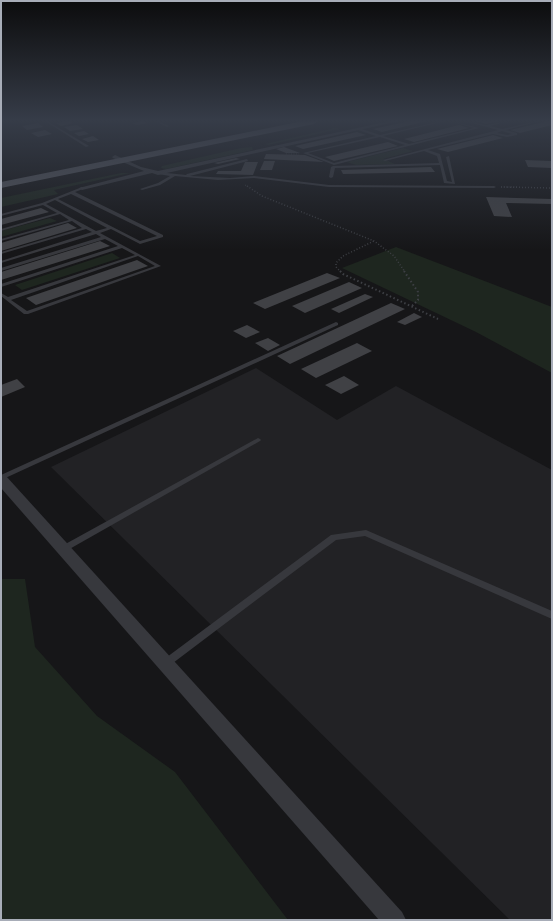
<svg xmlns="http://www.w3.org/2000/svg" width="553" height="921" font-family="Lato,sans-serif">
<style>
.built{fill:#222225}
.green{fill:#1e261f}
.building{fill:#404145}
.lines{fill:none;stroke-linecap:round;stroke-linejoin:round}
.path-far2{stroke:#3d3f44;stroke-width:1;stroke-dasharray:1 1.5;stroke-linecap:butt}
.path-far1{stroke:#3d3f44;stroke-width:1.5;stroke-dasharray:1 2;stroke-linecap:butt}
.path{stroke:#3d3f44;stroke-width:2;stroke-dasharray:1.5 2.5;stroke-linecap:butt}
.lane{fill:#37383d;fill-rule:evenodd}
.street{fill:#37383d;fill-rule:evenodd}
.primary{fill:#53555c;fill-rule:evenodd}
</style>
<rect width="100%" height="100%" fill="#161618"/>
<polygon class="built" points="256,368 337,420 396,386 552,470 552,920 510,920 51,467"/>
<g class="green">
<polygon points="335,128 340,129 268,145 265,144"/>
<polygon points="252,147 253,150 166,169 161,168 162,166 241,148"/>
<polygon points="403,148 413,151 383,159 395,164 356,165 347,162"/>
<polygon points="121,173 130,173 54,190 58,194 1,207 1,198"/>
<polygon points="50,218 57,221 1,237 1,231"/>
<polygon points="396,247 552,307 552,373 476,332 342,268"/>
<polygon points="112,253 120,258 22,290 15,285"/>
<polygon points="1,579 25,579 35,647 97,716 175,772 288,920 1,920"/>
</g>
<g class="building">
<polygon points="69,121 74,123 61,126 56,123"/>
<polygon points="143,121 148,123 137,125 132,123"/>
<polygon points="410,121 427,121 382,132 373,129"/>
<polygon points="476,121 498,121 486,124"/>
<polygon points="548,121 552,121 552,125 520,133 510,130"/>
<polygon points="38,123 43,127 27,130 22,126"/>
<polygon points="77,125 83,129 70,131 64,127"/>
<polygon points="459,125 469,128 414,142 404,139"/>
<polygon points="45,130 52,134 38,137 31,133"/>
<polygon points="84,131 89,134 79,136 74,133"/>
<polygon points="357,132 366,135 303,149 295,146"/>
<polygon points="493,135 503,138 448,152 437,149"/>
<polygon points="93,136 99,140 88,142 82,139"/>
<polygon points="388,142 398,146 334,161 325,157"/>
<polygon points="284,147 300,153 286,153 276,149"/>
<polygon points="266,154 305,155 324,162 264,159"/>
<polygon points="236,158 240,159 218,164 214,163"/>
<polygon points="525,160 552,161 552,168 528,167"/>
<polygon points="264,161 275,161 272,170 260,170"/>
<polygon points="245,162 258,162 253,175 216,174 218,171 241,171"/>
<polygon points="431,167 435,172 343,174 341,170"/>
<polygon points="486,197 552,199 552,204 506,203 512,217 494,216"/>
<polygon points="41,208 49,212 1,225 1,219"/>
<polygon points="68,223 77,228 1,251 1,243"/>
<polygon points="100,241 110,246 1,280 1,272"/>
<polygon points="137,260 148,266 36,305 26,298"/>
<polygon points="327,273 340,278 265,309 253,303"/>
<polygon points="349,282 362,288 305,313 292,306"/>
<polygon points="365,294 373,297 339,313 331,309"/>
<polygon points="391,303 405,309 290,364 277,356"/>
<polygon points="414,313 422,317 405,325 397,322"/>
<polygon points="247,325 260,332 246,338 233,331"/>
<polygon points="268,338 280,345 268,351 255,343"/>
<polygon points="357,343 372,351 316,378 301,369"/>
<polygon points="344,376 359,385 341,394 325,385"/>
<polygon points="17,379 25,387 1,397 1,385"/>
</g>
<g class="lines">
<g class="path-far2">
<polyline points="286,154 299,154"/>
<polyline points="245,185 249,187"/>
<polyline points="501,187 518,187"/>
</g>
<g class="path-far1">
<polyline points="247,186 262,196 374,241 394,256 405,272"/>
<polyline points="501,187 552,188"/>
<polyline points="341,272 336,267 336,263 343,256 374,241"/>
</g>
<g class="path">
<polyline points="340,271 343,274 438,319"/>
<polyline points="404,271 418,292 418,300 412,306"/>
</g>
<g class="lane">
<polygon points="45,121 47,121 89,146 86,147"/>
<polygon points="155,121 158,121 169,126 167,127"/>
<path d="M 442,121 L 445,121 L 383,136 L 409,144 L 474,128 L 450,121 L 479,128 L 334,165 L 303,153 L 376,136 L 358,130 L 359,128 L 380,135 ZM 380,137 L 405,145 L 334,163 L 308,153 Z"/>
<path d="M 465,121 L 486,125 L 509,121 L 490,126 L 502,129 L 537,121 L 540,121 L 506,130 L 517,133 L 517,135 L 507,137 L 493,134 L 428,150 L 440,154 L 447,181 L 452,182 L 446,157 L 449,156 L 455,184 L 444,183 L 440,165 L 335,168 L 333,177 L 331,178 L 329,177 L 331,167 L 333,166 L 439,163 L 437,156 L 424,151 L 385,161 L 383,160 L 498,130 ZM 502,131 L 512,134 L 507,135 L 497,133 Z"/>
<polygon points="247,159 248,161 190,176 230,178 254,176 329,185 494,186 496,187 494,188 329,187 254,178 218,180 175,176 160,185 142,190 140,189 158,183 170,176 158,174 157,172 186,175 187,174"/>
<path d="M 82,187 L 84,188 L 83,189 L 75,192 L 163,235 L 163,237 L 140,244 L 111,229 L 100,233 L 161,266 L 28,314 L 24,314 L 1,296 L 1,293 L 8,297 L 135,255 L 122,248 L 1,287 L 1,284 L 118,246 L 105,239 L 1,271 L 1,268 L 101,237 L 96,234 L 1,263 L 1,261 L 92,232 L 86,229 L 1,254 L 1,252 L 82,228 L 72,221 L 1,241 L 1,239 L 69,220 L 60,214 L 1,231 L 1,229 L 57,213 L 43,205 L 1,216 L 1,214 L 42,203 ZM 71,194 L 157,236 L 140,241 L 58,199 ZM 55,200 L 107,228 L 96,231 L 46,204 ZM 138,256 L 155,266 L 27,311 L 11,300 Z"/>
<polygon points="336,322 338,323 338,325 1,480 1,475"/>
<polygon points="258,438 260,439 261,440 260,441 66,551 63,552 60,551 59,549 60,547"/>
<polygon points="366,530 552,611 552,619 365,536 336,540 169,666 166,667 163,666 161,663 163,660 331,535"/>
</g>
<g class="street">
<polygon points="390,121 399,121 158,175 152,173 82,190 79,188 144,171 113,158 112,157 115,155 141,167 158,171"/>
<polygon points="1,475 6,476 402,912 406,920 379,920 1,488"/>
</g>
<polygon class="primary" points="303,121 318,121 314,124 1,188 1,182"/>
</g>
<linearGradient id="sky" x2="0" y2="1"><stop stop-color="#0c0c0d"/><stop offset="0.48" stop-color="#363c48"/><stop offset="1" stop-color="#363c48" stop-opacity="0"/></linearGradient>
<rect width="553" height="250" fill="url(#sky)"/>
<rect width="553" height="921" fill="none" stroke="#a8adb8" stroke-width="4"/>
</svg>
